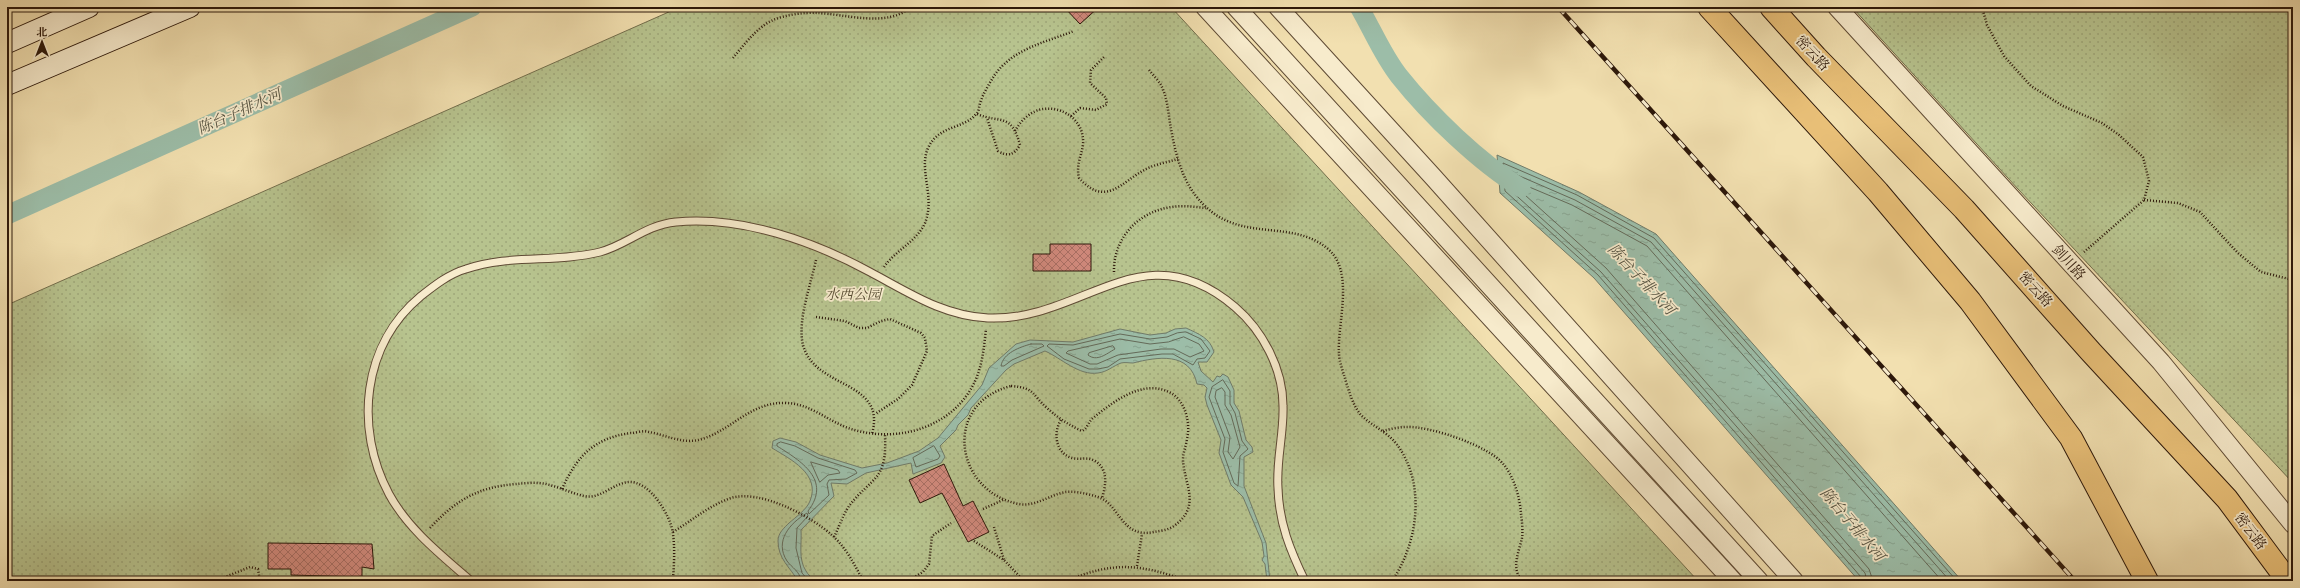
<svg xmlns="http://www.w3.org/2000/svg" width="2300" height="588" font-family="'Libre Caslon Text','Noto Serif SC',serif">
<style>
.park{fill:url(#park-dots);stroke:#726e4c}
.water{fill:url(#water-ripples);stroke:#707b69}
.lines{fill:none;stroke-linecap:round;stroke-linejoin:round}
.shore{stroke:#646a59;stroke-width:1}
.canal{stroke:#9cbda8;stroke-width:19}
.building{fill:url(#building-cross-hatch);stroke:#2d180a}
.service-casing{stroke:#5e4a34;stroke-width:9}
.tertiary-casing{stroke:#5e4a34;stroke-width:20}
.secondary-casing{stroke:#2d180a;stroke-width:22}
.trunk-casing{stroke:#2d180a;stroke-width:24}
.path{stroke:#2d180a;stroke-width:2.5;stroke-dasharray:1 2;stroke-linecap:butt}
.service{stroke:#f7ebcc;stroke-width:7}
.tertiary{stroke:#f7ebcc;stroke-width:18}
.secondary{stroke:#f7ebcc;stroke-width:20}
.trunk{stroke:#e9c078;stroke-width:22}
.rail-casing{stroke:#2d180a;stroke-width:4.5}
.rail{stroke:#f7ebcc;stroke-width:3;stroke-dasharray:9;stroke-linecap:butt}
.labels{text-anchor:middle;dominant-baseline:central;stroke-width:3.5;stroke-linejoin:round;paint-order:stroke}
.street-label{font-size:14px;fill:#2d180a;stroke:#f7ebcc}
.park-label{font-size:14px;font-style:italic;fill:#564b32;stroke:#f7ebcc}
.water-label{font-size:15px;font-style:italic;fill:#545241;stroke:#f7ebcc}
</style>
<defs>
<pattern id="park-dots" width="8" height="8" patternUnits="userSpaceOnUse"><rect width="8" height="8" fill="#b7c38e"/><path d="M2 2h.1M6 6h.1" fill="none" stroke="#9ea779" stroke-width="1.8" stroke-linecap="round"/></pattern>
<pattern id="water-ripples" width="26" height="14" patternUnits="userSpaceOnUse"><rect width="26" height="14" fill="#9cbda8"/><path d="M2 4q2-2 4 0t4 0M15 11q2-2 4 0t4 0" fill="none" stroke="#87a28f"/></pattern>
<pattern id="building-cross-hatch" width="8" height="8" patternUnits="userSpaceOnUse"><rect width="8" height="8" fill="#d0897c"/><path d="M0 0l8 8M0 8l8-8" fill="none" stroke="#a96f64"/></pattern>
</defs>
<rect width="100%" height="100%" fill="#f2e0b0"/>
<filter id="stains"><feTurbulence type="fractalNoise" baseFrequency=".005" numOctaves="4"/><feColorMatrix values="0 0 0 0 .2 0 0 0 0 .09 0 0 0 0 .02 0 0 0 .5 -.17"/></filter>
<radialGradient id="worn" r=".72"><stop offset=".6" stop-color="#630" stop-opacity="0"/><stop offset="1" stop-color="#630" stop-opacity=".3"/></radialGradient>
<g class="park">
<polygon points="680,7 1171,7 1698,581 7,581 7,305"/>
<polygon points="1852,7 2293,7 2293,483 2018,189"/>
</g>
<g class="water">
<polygon points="1497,155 1579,192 1656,234 1962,581 1859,581 1594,278 1500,193"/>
<path d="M 1186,328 C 1199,334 1210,338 1214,352 L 1207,362 L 1198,362 L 1201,371 L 1213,382 L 1217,376 L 1220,377 L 1223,374 L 1228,377 L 1234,390 L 1234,403 L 1239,411 L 1246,440 L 1252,447 L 1253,452 L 1244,457 L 1244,486 L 1266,543 L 1270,581 L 1267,581 L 1265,564 L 1262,560 L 1264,556 L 1262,542 L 1243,497 L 1231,485 L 1219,453 L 1221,440 L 1207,405 L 1205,397 L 1207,388 L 1204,385 L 1197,384 C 1190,351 1157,357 1133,363 C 1129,363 1125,362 1121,363 C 1113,366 1107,372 1098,373 C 1079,376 1061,358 1045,351 L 1014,364 L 1006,370 L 971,408 L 968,415 L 958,425 L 956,430 L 940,446 L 945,457 L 941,463 L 913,474 L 911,463 L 866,473 L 847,484 L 831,483 L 834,496 L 801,530 C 802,544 798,559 806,571 C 808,575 812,577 814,581 L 798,581 C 790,567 778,559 778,541 C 778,533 784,528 789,523 C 796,517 807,509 810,501 C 821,474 790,459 772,448 L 773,441 L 780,438 L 796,442 L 820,455 L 862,468 L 887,463 L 919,451 L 938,438 L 982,385 L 989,368 L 1016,344 L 1030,340 L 1073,342 L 1120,329 L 1150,335 L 1166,333 L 1175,329 Z"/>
</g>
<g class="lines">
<g class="shore">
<polygon points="1186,332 1201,339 1210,351 1205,358 1197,359 1193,365 1173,354 1162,354 1120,359 1108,367 1098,369 1089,369 1064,359 1047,346 1049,344 1073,345 1120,334 1150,339 1167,337 1177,333"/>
<polygon points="1184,337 1199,344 1204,351 1190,357 1174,349 1161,349 1118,355 1097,364 1090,364 1066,353 1068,351 1120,339 1150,344 1168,342"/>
<path d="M 1031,344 L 1042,344 L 1044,346 L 1012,360 L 1004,366 L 1001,366 C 1003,353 1020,347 1031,344 Z"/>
<path d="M 1113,346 L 1115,349 C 1106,354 1097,362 1088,355 L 1089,353 Z"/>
<polygon points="1223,380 1230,391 1230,404 1235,413 1242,441 1248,449 1240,456 1238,486 1234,483 1223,452 1225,439 1209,397 1212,387"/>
<polygon points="1222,388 1225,392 1225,405 1231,415 1240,447 1233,459 1228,452 1230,437 1215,397 1216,391"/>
<path d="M 781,442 L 795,446 L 818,458 L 855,470 L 857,473 L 846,479 L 829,480 L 827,484 L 829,495 L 809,514 L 808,511 C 832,480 801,461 777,446 L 777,444 Z"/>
<polygon points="934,446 940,456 938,459 916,467 913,458"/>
<polygon points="811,462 838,470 840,473 828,475 820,482"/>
<path d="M 801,581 C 800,571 792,568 787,561 C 774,541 790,523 807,513 L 808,516 L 797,528 L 796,548 L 802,573 L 809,581"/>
<polyline points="1862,581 1861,577 1598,275 1505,191 1503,163 1577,195 1654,238 1957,581"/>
<polyline points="1867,581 1865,573 1601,272 1509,189 1508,171 1575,200 1651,242 1950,581"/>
<polyline points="1873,581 1869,569 1606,268 1515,186 1515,181 1572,205 1647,246 1942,581"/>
</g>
<g class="canal">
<path d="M 1359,7 C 1372,29 1383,56 1399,76 C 1430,115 1479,162 1521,188"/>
<polyline points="7,215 472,7"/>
</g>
</g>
<g class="building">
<polygon points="1064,7 1099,7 1080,24"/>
<polygon points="1050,244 1091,244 1091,271 1033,271 1033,254 1050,254"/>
<polygon points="944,464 963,506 973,501 989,532 968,542 942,493 920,503 909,480"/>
<polygon points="268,543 372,544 374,569 362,567 362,577 291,575 291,569 268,569"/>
</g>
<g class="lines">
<g class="service-casing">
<path id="service" d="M 471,581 C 441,555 408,529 389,494 C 354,428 362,345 421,296 C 435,285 449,274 466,269 C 509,254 556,263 600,252 C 627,245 645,225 676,222 C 742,216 813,241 870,272 C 908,292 943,316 988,318 C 1083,322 1142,228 1235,307 C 1263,331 1283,369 1283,406 C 1284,433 1276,461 1278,488 C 1279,523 1290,550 1305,581"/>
</g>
<g class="tertiary-casing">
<g id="tertiary">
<polyline points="1205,7 1733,581"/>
<polyline points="1236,7 1759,581"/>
<polyline points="1278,7 1434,178 1794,581"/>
<polyline points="1837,7 2161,362 2293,524"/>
</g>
</g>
<g class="secondary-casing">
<g id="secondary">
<polyline points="7,43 89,7"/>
<polyline points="7,85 190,7"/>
</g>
</g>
<g class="trunk-casing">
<g id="trunk">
<polyline points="1709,7 1878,192 1970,301 2071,438 2147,581"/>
<polyline points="1771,7 1816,57 1964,209 2091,352 2227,499 2288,581"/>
</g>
</g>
<g class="path">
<polyline points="1982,7 1987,25 2004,56 2031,86 2063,106 2102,123 2119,135 2143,157 2149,181 2144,200 2084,252"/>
<path d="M 733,58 C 744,45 756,28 773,20 C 785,15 804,12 818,13 C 844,14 889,28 910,7"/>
<path d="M 1149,70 C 1153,75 1158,80 1161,85 C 1167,97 1168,110 1170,123 C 1174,147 1180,176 1196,196 C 1235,247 1289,216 1328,249 C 1355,272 1337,323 1339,353 C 1339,360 1342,369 1344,375 C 1348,388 1353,408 1363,417 C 1374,427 1389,433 1398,446 C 1426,485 1418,543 1392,581"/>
<path d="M 977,114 C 1001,124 1011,112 1020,145 C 1014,155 1008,157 998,151 L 987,118"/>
<polyline points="1071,116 1080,108 1096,110 1107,104 1106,98 1090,83 1091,70 1104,57"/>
<path d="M 1015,131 C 1020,121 1032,110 1043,109 C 1065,106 1085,122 1083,145 C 1081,157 1076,165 1079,178 C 1106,208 1121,182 1146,169 C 1156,164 1168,162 1178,159"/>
<polyline points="2144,200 2178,203 2200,212 2238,253 2261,272 2293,280"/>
<path d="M 816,260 C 811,284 797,321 803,345 C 815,390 887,379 872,434"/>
<path d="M 884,267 C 895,251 917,241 925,223 C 936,195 917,169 929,146 C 940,125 964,129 976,114 C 979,112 979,107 980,103 C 983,94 989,84 994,76 C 1012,49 1046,42 1074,31"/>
<path d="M 1114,272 C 1113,238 1139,211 1172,207 C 1183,205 1195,207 1206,208"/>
<polyline points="816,317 845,321 859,328 867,328 881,321 890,319 921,333 925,338 927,351 912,385 898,399 875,414"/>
<path d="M 1011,386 C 1036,388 1031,394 1047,408 C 1058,418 1069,425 1082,431 C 1088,428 1088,422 1093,418 C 1113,402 1142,379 1169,392 C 1185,399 1191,423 1187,439 C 1186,447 1183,452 1183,460 C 1184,484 1202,506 1174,526 C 1168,530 1160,531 1154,532 C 1121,539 1120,504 1098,497 C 1088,494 1077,491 1066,492 C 1051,494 1036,507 1019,504 C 955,492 941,404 1011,386 Z"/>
<path d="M 1061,420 C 1053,432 1055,453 1072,458 C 1079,460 1087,457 1093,460 C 1109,467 1106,486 1102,498"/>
<path d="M 1383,431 C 1390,429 1399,427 1407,427 C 1430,426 1490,446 1504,465 C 1514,477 1520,498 1521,514 C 1522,521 1523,531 1522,538 C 1519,552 1510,570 1523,581"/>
<path d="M 562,489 C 577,456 594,438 631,433 C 636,433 643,430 649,432 C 666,435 684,445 702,439 C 732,430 751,401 787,403 C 811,404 829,422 851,429 C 899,444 955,427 976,379 C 983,362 984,346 986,329"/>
<polyline points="983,509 1005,499"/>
<polyline points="994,527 1004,560"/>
<path d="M 430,528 C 456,500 478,487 516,484 C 525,483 537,482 546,484 C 559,487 571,493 584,496 C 600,500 613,483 629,482 C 650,481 671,516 673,534 C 675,549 674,565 673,579"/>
<path d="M 673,532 C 691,521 710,505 731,498 C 760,489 811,516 833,536 C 846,548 855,565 863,581"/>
<path d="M 834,537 C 839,527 843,515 849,506 C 873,475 887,482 885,435"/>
<polyline points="974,541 1004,560 1024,581"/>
<polyline points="1137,566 1142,534"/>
<polyline points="192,581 206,577 220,579 250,567 258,569 260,581"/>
<polyline points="908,581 923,572 929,564 932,536 951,523"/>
<path d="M 1067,581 C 1112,561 1142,564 1187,581"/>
</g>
<use href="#service" class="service"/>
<use href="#tertiary" class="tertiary"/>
<use href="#secondary" class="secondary"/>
<use href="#trunk" class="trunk"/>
<g class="rail-casing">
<polyline id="rail" points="1558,7 2075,581"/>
</g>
<use href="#rail" class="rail"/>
</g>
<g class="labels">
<g class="street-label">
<text transform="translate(1813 53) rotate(47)">密云路</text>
<text transform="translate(2069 262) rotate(48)">剑川路</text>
<text transform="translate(2036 289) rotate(48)">密云路</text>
<text transform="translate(2251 531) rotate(53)">密云路</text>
</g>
<g class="park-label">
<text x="853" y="294">水西公园</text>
</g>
<g class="water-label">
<text transform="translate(239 111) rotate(-24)">陈台子排水河</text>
<text transform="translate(1642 279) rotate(47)">陈台子排水河</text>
<text transform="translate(1853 524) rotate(50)">陈台子排水河</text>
</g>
</g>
<rect width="2300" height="588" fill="none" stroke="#f2e0b0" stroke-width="24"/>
<rect x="8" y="8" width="2284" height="572" fill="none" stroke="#2d180a" stroke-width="2"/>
<rect x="12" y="12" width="2276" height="564" fill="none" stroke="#2d180a"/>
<g transform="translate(42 42)" stroke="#f7ebcc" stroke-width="3" paint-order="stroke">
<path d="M0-3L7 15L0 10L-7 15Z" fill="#2d180a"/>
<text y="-6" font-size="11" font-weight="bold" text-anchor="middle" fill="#2d180a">北</text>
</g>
<rect width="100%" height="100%" filter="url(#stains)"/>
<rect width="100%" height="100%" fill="url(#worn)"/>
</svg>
